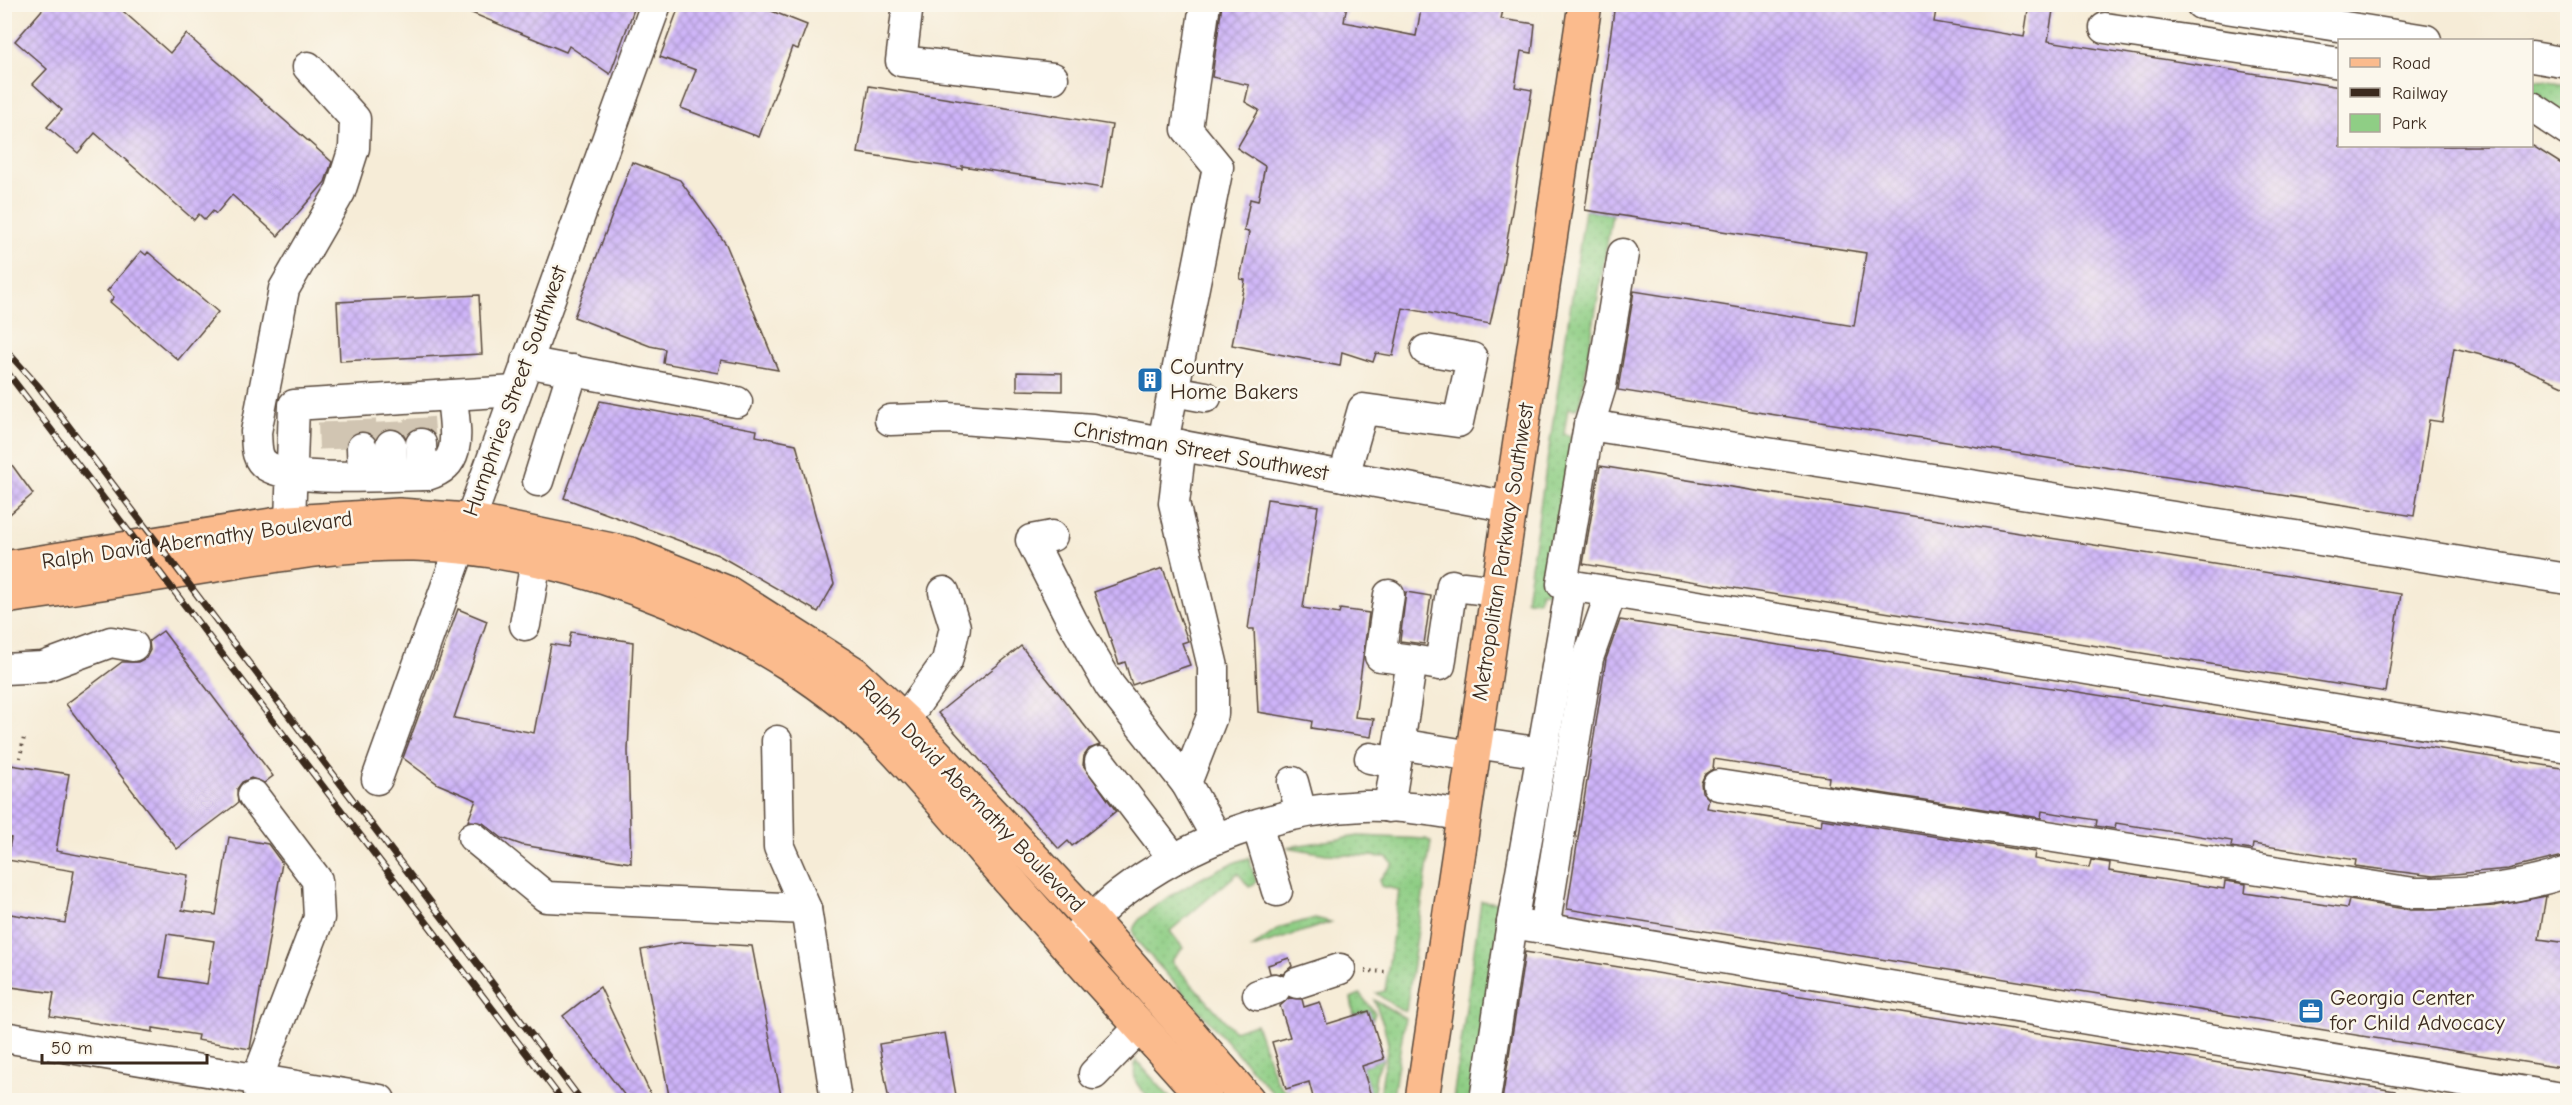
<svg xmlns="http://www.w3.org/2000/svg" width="2572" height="1105" font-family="'Comic Neue',sans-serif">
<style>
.green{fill:url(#green-dots);stroke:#657c52;stroke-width:1.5}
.building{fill:url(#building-cross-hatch);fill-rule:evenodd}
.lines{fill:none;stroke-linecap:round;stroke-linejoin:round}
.minor-tunnel{stroke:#d1c5b2;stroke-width:30;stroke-dasharray:30 15;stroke-linecap:butt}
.minor-casing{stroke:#57473a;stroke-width:33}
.major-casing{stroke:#57473a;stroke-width:36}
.path{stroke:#57473a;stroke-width:4;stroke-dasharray:1.5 4.5;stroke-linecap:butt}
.minor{stroke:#fff;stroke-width:30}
.major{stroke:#fbbb8d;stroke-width:33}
.rail-casing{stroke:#3b2a1e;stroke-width:7}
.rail{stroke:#fbf7ec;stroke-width:4.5;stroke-dasharray:14;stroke-linecap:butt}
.labels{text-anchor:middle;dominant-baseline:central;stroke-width:5;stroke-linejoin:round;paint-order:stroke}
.poi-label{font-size:22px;fill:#3b2a1e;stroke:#fbf7ec;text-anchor:start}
.street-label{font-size:22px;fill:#3b2a1e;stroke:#fbf7ec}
</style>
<defs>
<pattern id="green-dots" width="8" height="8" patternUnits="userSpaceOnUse" patternTransform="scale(1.5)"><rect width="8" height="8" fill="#8fce85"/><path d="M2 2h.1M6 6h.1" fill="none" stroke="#7cb172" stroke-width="1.8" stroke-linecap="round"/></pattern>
<pattern id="building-cross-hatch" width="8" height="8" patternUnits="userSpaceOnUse" patternTransform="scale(1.5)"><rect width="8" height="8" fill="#ceb4f9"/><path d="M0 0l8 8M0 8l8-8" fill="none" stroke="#a893c9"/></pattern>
</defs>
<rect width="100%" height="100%" fill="#fbf7ec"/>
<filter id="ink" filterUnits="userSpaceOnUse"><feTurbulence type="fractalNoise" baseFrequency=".0167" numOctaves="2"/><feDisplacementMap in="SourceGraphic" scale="12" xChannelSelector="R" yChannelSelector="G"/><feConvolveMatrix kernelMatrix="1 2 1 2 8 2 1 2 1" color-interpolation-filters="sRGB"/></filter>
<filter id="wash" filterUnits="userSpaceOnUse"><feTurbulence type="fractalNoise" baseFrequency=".008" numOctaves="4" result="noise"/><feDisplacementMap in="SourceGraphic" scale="24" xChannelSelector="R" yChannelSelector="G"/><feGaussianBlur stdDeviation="1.35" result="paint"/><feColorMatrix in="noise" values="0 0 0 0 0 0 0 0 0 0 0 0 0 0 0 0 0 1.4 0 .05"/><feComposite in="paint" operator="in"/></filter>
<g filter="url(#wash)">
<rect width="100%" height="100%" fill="#f6ecd7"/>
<g class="green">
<polygon points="2532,79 2567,85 2567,118 2532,98"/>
<polygon points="1585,210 1612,214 1580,404 1575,409 1568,408 1564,434 1571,436 1574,441 1551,592 1541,591 1538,601 1526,600"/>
<polygon points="1358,836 1426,839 1431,842 1406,1011 1400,1010 1376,993 1385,991 1399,890 1381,886 1379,880 1393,864 1387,857 1326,854 1287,847"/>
<path d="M 1249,858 L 1256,881 L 1254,885 L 1249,887 L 1238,873 L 1170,931 L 1183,948 L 1171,961 L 1234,1031 L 1256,1024 L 1275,1078 L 1283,1089 L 1304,1100 L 1279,1100 L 1137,941 C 1134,935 1131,930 1136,924 C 1149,904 1225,863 1249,858 Z"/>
<polygon points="1481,901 1501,903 1476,1100 1453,1100"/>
<polygon points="1315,918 1331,922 1250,949 1281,927"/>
<polygon points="1360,994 1375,1013 1372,1021 1369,1011 1354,1015 1351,998"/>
<polygon points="1374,1000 1405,1018 1393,1096 1380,1094 1388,1044 1384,1026"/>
<polygon points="1383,1059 1376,1074 1373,1099 1356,1100 1371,1096 1362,1066"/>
<path d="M 1136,1060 L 1172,1100 L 1151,1100 C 1137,1085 1131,1082 1136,1060 Z"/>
</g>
<g id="blocks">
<g class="building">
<polygon points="47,4 115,4 170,53 186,34 332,162 325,182 278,236 232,195 216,214 213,211 205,220 199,214 194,220 95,133 78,153 47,127 62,110 33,84 47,69 15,41"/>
<polygon points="450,4 636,4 610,74 569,46 566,52"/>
<polygon points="680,4 766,4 764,8 807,25 798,49 792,47 759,137 681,108 696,70 660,57"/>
<polygon points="1222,4 1347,4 1344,22 1416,36 1422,4 1473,4 1503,10 1501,19 1535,24 1532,53 1521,51 1515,87 1532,90 1502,271 1490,324 1403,308 1393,356 1376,353 1373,362 1342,352 1340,366 1232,345 1245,280 1240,279 1249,232 1244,231 1250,199 1258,201 1265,166 1237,148 1259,110 1245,102 1249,85 1212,77"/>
<polygon points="1615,4 1937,4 1934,22 2024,37 2029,4 2054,4 2048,41 2340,87 2340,146 2533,146 2568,168 2568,388 2512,363 2454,348 2442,422 2429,420 2414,516 1618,390 1634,291 1854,326 1866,253 1585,210"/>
<polygon points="869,86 1112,125 1102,188 962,166 962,169 858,153"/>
<polygon points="632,162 680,180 726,244 778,370 721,360 718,373 663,363 665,349 650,346 574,317"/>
<polygon points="141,251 146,255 148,252 218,312 178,360 110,302 114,297 107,291"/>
<polygon points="479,295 482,354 340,361 337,302"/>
<polygon points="1017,372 1062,373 1062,391 1017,390"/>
<polygon points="600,401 757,430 756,436 796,444 834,584 818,612 718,555 564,498"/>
<polygon points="4,454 33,494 4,519"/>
<polygon points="1600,466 2401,594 2386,692 1583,564"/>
<polygon points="1267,499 1318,506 1303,608 1339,614 1340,609 1369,613 1355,717 1374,719 1371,737 1311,728 1312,721 1258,712 1254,629 1248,629"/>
<polygon points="1163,568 1188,641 1182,643 1190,665 1132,685 1125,662 1119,664 1094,592"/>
<polygon points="1406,592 1431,596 1424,644 1400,641"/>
<polygon points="458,609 487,621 454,718 534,733 551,644 568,647 571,632 633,642 628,751 631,863 522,845 502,838 483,823 468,821 476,800 438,784 403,758"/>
<polygon points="1620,620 2568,769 2568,855 2508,869 2433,876 2355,866 2356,860 2253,844 2252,850 2231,847 2232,841 2116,823 2115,829 2096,826 2097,820 2042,811 2041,818 1828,785 1829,777 1714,759 1713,769 1705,774 1701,783 1702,792 1709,799 1707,808 1821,826 1822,819 2035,852 2034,859 2089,868 2091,860 2110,863 2109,871 2224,889 2225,881 2246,884 2245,893 2347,908 2349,900 2411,910 2433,910 2494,906 2546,896 2539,939 2568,943 2568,1069 1567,909 1606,659"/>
<polygon points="163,631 273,776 264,783 251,778 242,782 237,789 238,803 177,849 66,704 122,662 138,662 146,658 150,650 149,641"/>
<polygon points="1021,646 1100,745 1089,749 1084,756 1083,765 1116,811 1072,846 1068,841 1059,849 938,713"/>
<path d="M 4,764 L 69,774 L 56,851 L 188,875 L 182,910 L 216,915 L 229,837 L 268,844 L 282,863 L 250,1049 L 197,1040 L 198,1035 L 153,1028 L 153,1032 L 50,1016 L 54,993 L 4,986 L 4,913 L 65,923 L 74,871 L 7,860 L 11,838 L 4,837 ZM 167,934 L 214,941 L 207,984 L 160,977 Z"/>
<polygon points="683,942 752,946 782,1101 670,1101 641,950"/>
<polygon points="1525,952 2395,1091 2394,1101 1502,1101"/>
<polygon points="1289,958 1292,966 1283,974 1270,973 1268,965"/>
<polygon points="600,987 654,1101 629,1101 563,1016"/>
<polygon points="1289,998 1302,999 1304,1007 1320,1002 1327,1024 1369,1011 1384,1059 1362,1066 1371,1096 1356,1101 1314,1101 1309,1082 1286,1089 1272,1042 1290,1037 1280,1006"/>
<polygon points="945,1033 957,1101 889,1101 879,1044"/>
</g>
</g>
</g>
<g filter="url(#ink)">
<use href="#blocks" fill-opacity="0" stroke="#57473a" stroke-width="1.5"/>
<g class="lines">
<g class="minor-tunnel">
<polyline points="419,418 421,444"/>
<polyline points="361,420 362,448"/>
<polyline points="333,422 334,449"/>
<polyline points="390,422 391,445"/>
</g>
<g class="minor-casing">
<g id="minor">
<polyline points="908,4 901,61 1053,78"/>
<polyline points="2201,4 2426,40"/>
<polyline points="2105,28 2340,63"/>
<polyline points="2532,57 2568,63"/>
<path d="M 308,67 L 355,119 L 354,148 L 340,192 L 284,289 L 256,432 C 257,444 255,459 267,466 C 293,483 391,475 427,475 C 466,464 454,428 452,395"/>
<polyline points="2532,107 2568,131"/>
<polyline points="1623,254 1601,386 1589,425 1562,584 2568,747"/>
<polyline points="526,362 737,402"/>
<polyline points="1173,391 1206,397"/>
<polyline points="890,420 948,418 1092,429 1510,507"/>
<polyline points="1589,425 2568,579"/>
<polyline points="1163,442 1218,167 1187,129 1205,4"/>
<polyline points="421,444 422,475"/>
<polyline points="391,445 393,475"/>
<polyline points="1181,445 1174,503 1213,667 1213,714 1186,783 1217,838"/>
<polyline points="362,448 363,475"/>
<polyline points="1344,476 1363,409 1458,422 1472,358 1426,350"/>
<polyline points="538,481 573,370"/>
<polyline points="290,522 294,405 515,391"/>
<polyline points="1052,536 1031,540 1072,621 1110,686 1186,783"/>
<polyline points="1463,587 1497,591"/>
<polyline points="1389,595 1380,656 1412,660 1399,744 1472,756"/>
<polyline points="525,625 536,560"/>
<polyline points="1412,660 1440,665 1452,585"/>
<polyline points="4,669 43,667 111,642 133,646"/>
<polyline points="891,739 947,661 955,627 944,592"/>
<polyline points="777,741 779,847 806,909"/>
<polyline points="1475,743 1542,753 1571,586"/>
<polyline points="1370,758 1396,763"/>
<polyline points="1100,762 1174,859"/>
<polyline points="377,779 656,4"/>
<polyline points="1293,782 1301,812"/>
<path d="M 1718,785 L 2414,893 C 2466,894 2518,889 2568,872"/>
<polyline points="253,795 317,880 319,918 257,1079 260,1098"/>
<polyline points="1389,807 1399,744"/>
<polyline points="1257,825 1277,891"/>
<polyline points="473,837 546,897 806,909 836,1100"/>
<polyline points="1512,923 2568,1099"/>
<polyline points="1544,929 1588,658 1611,593"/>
<path d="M 1066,945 C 1084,929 1100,910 1119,895 C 1188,842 1276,809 1364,806 C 1397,805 1430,810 1463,815"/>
<polyline points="1297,983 1340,969"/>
<polyline points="1258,995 1275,989"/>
<polyline points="4,1037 380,1100"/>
<polyline points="1094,1074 1141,1026"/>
<polyline points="1485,1100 1512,923 1542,753"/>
</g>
</g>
<g class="major-casing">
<g id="major">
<polyline points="4,568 290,522 399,515 468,520 631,554 728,593 855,674 905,721 1092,921 1248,1100"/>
<path d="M 4,597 C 73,588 141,577 209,566 C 277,555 344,543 414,544 C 574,547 776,628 889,744 C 938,795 983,851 1030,904 C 1088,970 1148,1034 1206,1100"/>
<polyline points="1422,1100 1585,4"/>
</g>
</g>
<g class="path">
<polyline points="20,758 24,737"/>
<polyline points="1365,971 1388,972"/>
</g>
<use href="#minor" class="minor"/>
<use href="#major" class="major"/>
<g class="rail-casing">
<g id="rail">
<polyline points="4,348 39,387 581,1100"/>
<polyline points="4,368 562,1100"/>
</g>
</g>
<use href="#rail" class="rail"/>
</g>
</g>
<defs>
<g id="building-square" transform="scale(1.35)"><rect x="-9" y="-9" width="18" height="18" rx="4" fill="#1f6fb2" stroke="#fbf7ec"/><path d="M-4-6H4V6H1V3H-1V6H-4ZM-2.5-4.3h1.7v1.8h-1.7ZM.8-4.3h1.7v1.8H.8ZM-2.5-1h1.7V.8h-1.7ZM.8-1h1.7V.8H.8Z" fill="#fff"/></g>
<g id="office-square" transform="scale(1.35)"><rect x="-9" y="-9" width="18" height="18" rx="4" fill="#1f6fb2" stroke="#fbf7ec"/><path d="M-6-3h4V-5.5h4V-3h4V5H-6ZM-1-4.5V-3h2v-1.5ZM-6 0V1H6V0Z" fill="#fff"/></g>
</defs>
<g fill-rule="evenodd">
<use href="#building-square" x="1150" y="380"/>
<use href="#office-square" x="2311" y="1011"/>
</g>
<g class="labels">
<g class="poi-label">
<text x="1170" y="367">Country<tspan x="1170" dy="25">Home Bakers</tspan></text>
<text x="2330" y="998">Georgia Center<tspan x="2330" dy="25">for Child Advocacy</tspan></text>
</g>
<g class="street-label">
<text transform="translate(515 391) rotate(-70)">Humphries Street Southwest</text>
<text transform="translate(1201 451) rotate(10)">Christman Street Southwest</text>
<text transform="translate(197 540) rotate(-8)">Ralph David Abernathy Boulevard</text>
<text transform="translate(1503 552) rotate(-81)">Metropolitan Parkway Southwest</text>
<text transform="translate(972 796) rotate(46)">Ralph David Abernathy Boulevard</text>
</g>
</g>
<rect width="2572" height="1105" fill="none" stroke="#fbf7ec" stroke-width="24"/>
<rect x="2338" y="39" width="195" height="108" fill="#fbf7ec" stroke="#aea59a" stroke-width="1.5"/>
<rect x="2350" y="58" width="30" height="9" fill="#fbbb8d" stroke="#aea59a" stroke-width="1.5"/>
<text x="2392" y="69" font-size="18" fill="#3b2a1e">Road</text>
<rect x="2350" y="88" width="30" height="9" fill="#3b2a1e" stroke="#aea59a" stroke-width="1.5"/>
<text x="2392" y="99" font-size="18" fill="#3b2a1e">Railway</text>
<rect x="2350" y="114" width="30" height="18" fill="#8fce85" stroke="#aea59a" stroke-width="1.5"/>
<text x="2392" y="129" font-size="18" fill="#3b2a1e">Park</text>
<path d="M42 1054v9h165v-9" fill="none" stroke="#3b2a1e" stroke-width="3"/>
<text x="51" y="1054" font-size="18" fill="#3b2a1e" stroke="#fbf7ec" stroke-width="4.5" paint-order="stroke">50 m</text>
</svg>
